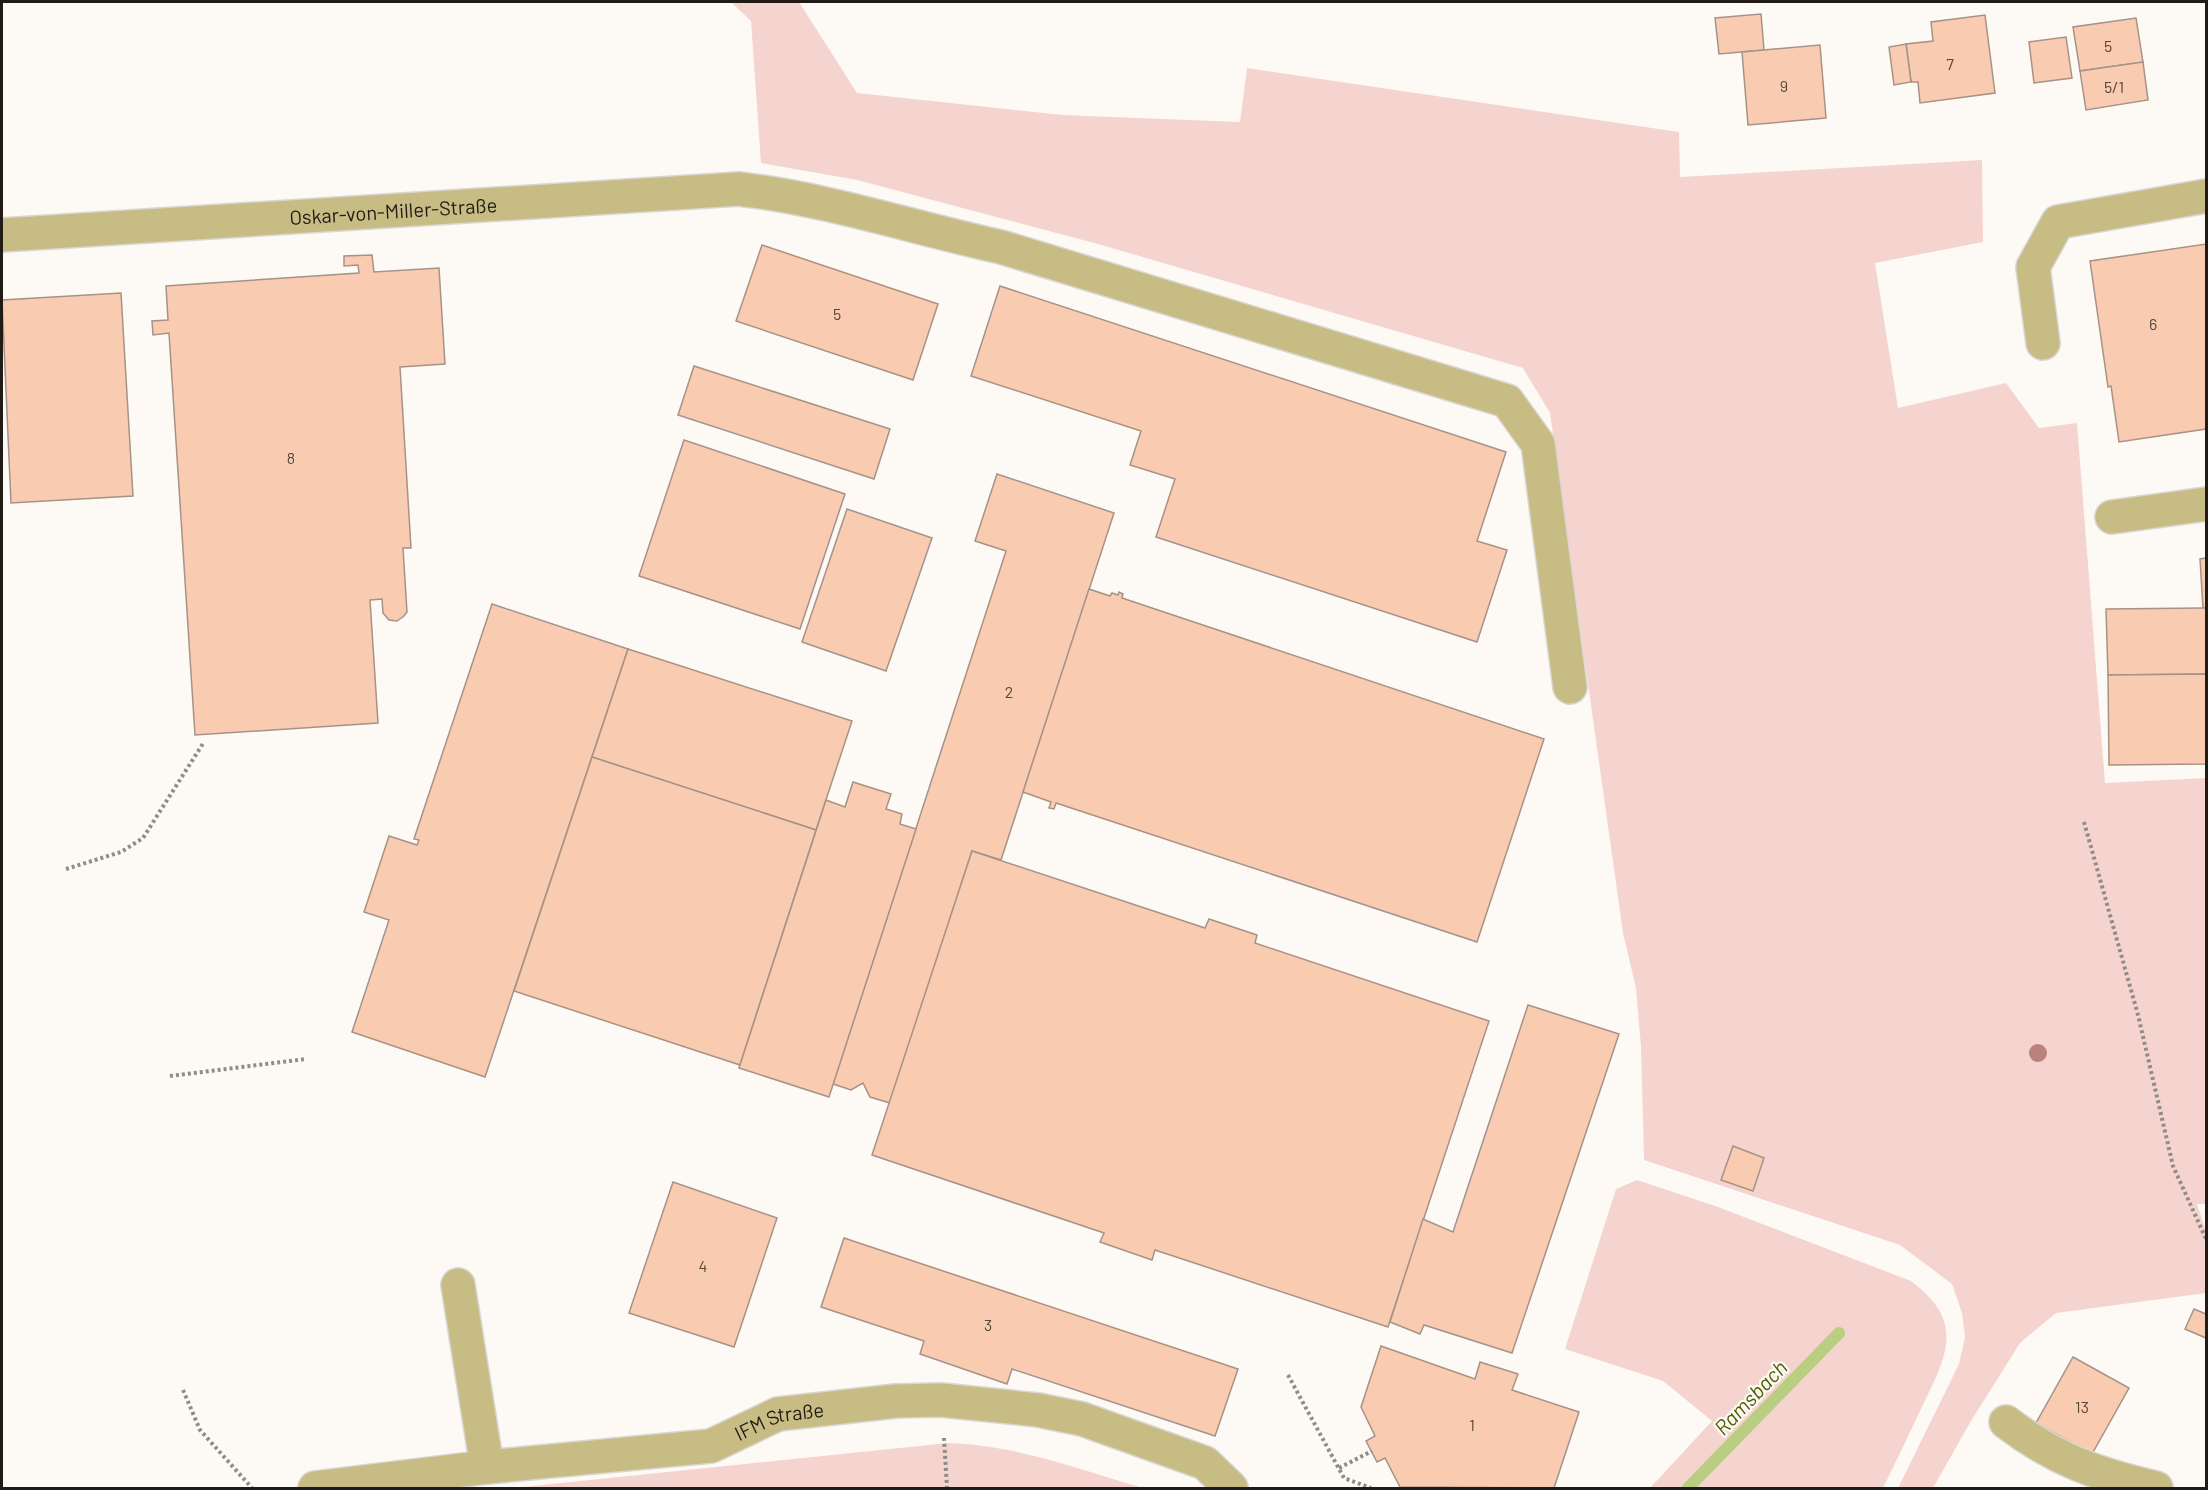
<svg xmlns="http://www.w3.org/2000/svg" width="2208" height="1490" font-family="Barlow,sans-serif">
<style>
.green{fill:#f5d4cf}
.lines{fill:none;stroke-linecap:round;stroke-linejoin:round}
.stream{stroke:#b9ce80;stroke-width:12}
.building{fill:#f9cbb1;stroke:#a79286;stroke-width:1.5}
.minor-casing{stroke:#dad6d2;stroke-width:36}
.path{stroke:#908c87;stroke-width:4;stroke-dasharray:3 3;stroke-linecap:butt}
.minor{stroke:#c7bc84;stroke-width:33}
.tree{fill:#b9827c}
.labels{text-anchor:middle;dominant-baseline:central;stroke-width:4.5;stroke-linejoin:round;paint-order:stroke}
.number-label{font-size:16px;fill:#56473b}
.street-label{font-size:20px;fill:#201b14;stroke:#fdfaf6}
.water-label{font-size:21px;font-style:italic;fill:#4d5f02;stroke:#fdfaf6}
</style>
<rect width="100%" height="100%" fill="#fdfaf6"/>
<g class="green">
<polygon points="731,2 799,2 857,93 1062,115 1240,122 1247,68 1679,132 1680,177 1982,160 1983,242 1875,263 1898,408 2006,383 2039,428 2077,423 2105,783 2206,778 2206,1204 2197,1204 2206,1231 2206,1293 2056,1313 2020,1343 1971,1421 1933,1488 1898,1488 1959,1364 1965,1337 1962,1313 1952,1284 1900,1245 1644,1160 1641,1047 1636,988 1623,933 1550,413 1523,368 1098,244 857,180 761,163 751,21"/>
<path d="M 1637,1180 L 1718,1207 L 1911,1281 C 1967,1323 1946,1356 1921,1409 C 1908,1436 1896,1462 1883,1488 L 1650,1488 L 1712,1421 L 1663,1381 L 1565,1349 L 1616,1189 Z"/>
<path d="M 948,1443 C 1016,1445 1079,1469 1143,1488 L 513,1488 Z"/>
</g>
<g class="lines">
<polyline class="stream" points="1688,1488 1839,1333"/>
</g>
<g class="building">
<polygon points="1761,14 1764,50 1719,54 1715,18"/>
<polygon points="1985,15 1995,93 1920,103 1918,82 1911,82 1906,44 1933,41 1931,22"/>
<polygon points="2136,18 2143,62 2080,71 2073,27"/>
<polygon points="2066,37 2072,78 2034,83 2029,42"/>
<polygon points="1906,44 1911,82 1894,85 1889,47"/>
<polygon points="1820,45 1826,118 1748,125 1742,52"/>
<polygon points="2143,62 2148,100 2086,110 2080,71"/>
<polygon points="2206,244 2206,429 2119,442 2111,386 2108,387 2090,261"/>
<polygon points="762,245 938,304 913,380 736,321"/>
<polygon points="372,255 374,272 439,268 445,364 400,367 411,548 403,548 407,612 404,616 397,621 389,620 383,613 382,599 370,600 378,723 195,735 169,333 153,335 152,321 168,320 166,286 359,273 358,265 344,266 344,256"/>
<polygon points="1000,286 1506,452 1477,541 1507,550 1477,642 1156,537 1175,479 1130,465 1141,431 971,376"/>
<polygon points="121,293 133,496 11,503 2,300"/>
<polygon points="694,366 890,429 874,479 678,415"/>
<polygon points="684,440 845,494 800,629 639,576"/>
<polygon points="997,474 1114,513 1001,860 972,851 890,1103 870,1097 863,1083 851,1090 833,1084 1006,551 975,541"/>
<polygon points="847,509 932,538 886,671 802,642"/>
<polygon points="2206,558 2206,608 2203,608 2200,559"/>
<polygon points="1089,589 1110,596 1112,593 1118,595 1119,592 1123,594 1122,598 1544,739 1477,942 1056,803 1054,809 1049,808 1051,802 1023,792"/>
<polygon points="492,604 628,649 485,1077 352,1032 389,920 364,912 389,836 417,845 419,840 414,839"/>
<polygon points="2203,608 2206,608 2206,674 2108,675 2106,609"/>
<polygon points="628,649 852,721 816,830 592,757"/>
<polygon points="2206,674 2206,764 2109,765 2108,675"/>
<polygon points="592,757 816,830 740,1065 514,991"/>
<polygon points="853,782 891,794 886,809 902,814 900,824 916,829 829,1097 739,1068 826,800 845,807"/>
<polygon points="972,851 1205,928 1209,919 1257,935 1255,943 1489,1021 1388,1327 1155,1250 1152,1260 1100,1242 1104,1233 872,1155"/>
<polygon points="1528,1005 1619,1034 1512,1353 1424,1325 1420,1334 1390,1322 1423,1219 1453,1232"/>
<polygon points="1733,1146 1764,1158 1753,1191 1721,1180"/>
<polygon points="673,1182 777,1218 734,1347 629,1313"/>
<polygon points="844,1238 1238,1369 1215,1436 1012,1369 1007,1384 920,1354 924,1341 821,1307"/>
<polygon points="2194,1309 2206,1314 2206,1338 2185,1329"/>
<polygon points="1381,1346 1475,1379 1480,1362 1518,1374 1512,1390 1579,1412 1554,1488 1400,1487 1385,1458 1377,1462 1366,1441 1375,1436 1361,1407"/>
<polygon points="2073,1357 2129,1388 2092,1454 2036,1423"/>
</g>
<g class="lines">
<g class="minor-casing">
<g id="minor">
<path id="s1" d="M 2,235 L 739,189 C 827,199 914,228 1001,247 L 1507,401 L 1538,444 L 1570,687"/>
<polyline points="2043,343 2033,267 2058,222 2206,196"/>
<polyline points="2112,517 2206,504"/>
<polyline points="458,1285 487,1467"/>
<path d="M 2006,1422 C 2056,1460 2096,1474 2156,1488"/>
<path id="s2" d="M 315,1488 L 487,1467 L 711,1446 L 778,1414 L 896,1401 L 941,1400 L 1038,1410 L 1082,1419 L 1205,1463 L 1231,1488"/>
</g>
</g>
<g class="path">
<polyline points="2084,822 2138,1015 2173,1166 2206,1239"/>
<polyline points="66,869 121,852 143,838 204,742"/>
<polyline points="170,1076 306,1059"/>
<polyline points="1288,1375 1344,1478 1371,1488"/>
<polyline points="183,1390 200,1430 252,1488"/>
<polyline points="944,1438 947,1488"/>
<polyline points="1339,1468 1372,1451"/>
</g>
<use href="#minor" class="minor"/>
</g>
<circle class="tree" cx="2038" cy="1053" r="9"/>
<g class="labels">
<g class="number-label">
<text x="2108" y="45">5</text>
<text x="1950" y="63">7</text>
<text x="1784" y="85">9</text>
<text x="2114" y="86">5/1</text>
<text x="837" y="313">5</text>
<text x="2153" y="323">6</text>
<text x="291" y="457">8</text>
<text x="1009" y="691">2</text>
<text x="703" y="1265">4</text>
<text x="988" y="1324">3</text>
<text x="2082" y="1406">13</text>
<text x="1472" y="1424">1</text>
</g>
<g class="street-label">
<text stroke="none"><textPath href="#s1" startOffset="392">Oskar-von-Miller-Straße</textPath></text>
<text stroke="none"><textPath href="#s2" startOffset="472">IFM Straße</textPath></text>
</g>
<g class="water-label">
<text transform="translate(1750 1397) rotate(-46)">Ramsbach</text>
</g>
</g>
<rect width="2208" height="1490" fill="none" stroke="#201b14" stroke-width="6"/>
</svg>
